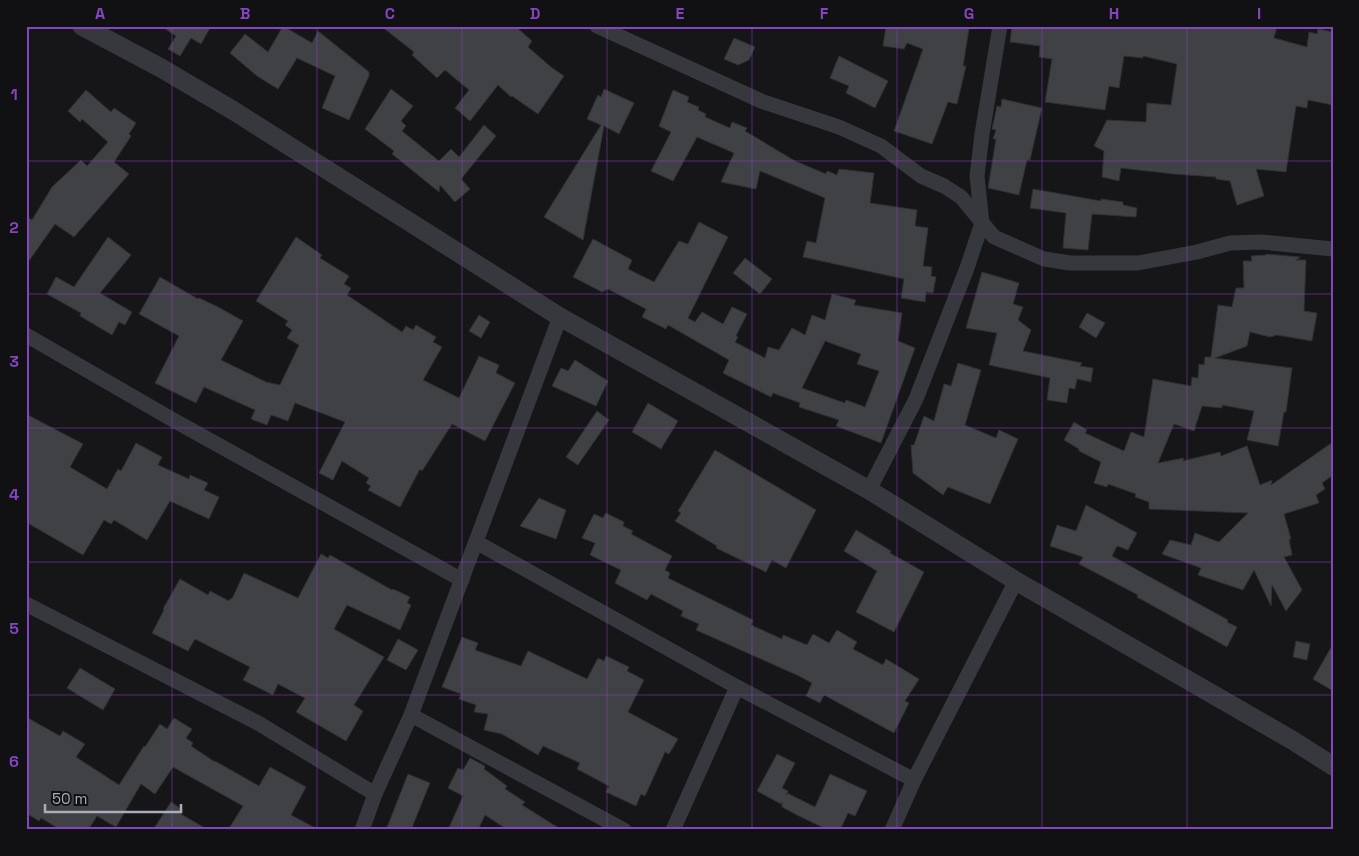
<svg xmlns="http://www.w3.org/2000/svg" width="1359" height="856" font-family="'Space Grotesk',sans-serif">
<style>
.building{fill:#404145;stroke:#303034;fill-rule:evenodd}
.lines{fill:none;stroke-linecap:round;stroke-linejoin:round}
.minor{stroke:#37383d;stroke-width:15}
.tertiary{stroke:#37383d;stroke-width:19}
.grid{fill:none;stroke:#8446be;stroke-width:1;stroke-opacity:0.55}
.neatline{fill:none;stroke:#8446be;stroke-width:2}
.grid-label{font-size:16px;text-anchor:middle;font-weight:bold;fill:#8446be}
</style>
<rect width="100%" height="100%" fill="#161618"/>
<g class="building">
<polygon points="161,26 211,26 201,44 191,38 180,56 168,49 176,36"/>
<polygon points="283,26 312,43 318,31 369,72 369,76 349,120 322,108 335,76 297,58 278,89 257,76 230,53 245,34 268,52"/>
<polygon points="381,26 515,26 532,41 528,47 551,67 564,76 538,114 512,96 511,97 498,85 470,121 455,108 469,90 445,70 437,78 412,55 414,52"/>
<polygon points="886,26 966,26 966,28 969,29 963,66 966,66 957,104 948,102 932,144 894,131 923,49 907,43 904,49 883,46"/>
<polygon points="1012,26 1277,26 1274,38 1307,47 1309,32 1317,34 1318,29 1333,32 1333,105 1308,100 1307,108 1296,106 1286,172 1256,169 1264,196 1237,205 1230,181 1216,179 1216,177 1174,174 1121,168 1119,181 1102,177 1104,151 1094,146 1107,120 1146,122 1147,103 1171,105 1177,64 1143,56 1143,58 1124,56 1119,88 1109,86 1105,110 1045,102 1052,59 1039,57 1040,46 1010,42"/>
<polygon points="734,38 755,47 749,60 738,65 724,59"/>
<polygon points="839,56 888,81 875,108 846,93 849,86 830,78"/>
<polygon points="391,89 413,106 401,121 406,126 402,131 439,161 451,149 459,157 484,125 496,136 461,179 470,189 455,202 440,185 439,192 392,154 394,151 365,129"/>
<polygon points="604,89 634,103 619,134 604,126 583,240 544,217 601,125 587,119 598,95 601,97"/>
<polygon points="86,90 111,112 114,108 136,123 129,134 131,136 114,162 129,174 74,237 55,224 26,265 26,216 32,220 52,187 81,160 87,166 108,142 82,119 80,122 68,111"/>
<polygon points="673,90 689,97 687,102 699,107 698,110 706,114 705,117 730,128 732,122 747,128 745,131 795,161 826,174 827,171 837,175 839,169 874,173 870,203 917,210 915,226 928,228 923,266 932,267 931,276 936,277 933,293 926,292 925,302 901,298 904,279 803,257 807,241 816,243 825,198 760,171 756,189 721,182 734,153 697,137 673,181 651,171 671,132 659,126"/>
<polygon points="1002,99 1042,108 1030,160 1027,160 1019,195 988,188 996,139 993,139 996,130 992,129 997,106 1001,107"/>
<polygon points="1033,189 1101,201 1101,199 1123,202 1123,205 1137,208 1136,217 1092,214 1088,250 1063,248 1066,213 1030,208"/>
<path d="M 699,222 L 728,237 L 688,318 L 695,322 L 702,312 L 723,324 L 732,307 L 747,314 L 736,336 L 738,337 L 735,342 L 765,358 L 768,347 L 779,350 L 792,328 L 805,335 L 812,315 L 825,320 L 832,294 L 856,300 L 854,305 L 902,313 L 898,341 L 915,348 L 881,443 L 836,426 L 839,420 L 799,407 L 800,403 L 773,393 L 771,397 L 723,373 L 729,360 L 668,325 L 666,329 L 642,317 L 646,309 L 608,289 L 602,292 L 573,277 L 593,239 L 632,260 L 628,269 L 654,282 L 679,241 L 688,244 ZM 825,341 L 861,354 L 857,364 L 879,371 L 865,407 L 846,400 L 845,403 L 802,388 Z"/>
<polygon points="108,237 131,255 100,293 132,312 125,325 119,322 112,335 80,316 81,313 47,294 56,277 74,287"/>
<polygon points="296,237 322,255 320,258 349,276 344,284 351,288 347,295 402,332 406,326 413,330 416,325 436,337 433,342 442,347 423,380 459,398 479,356 499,365 496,373 515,383 485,441 452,424 422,471 420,469 400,507 368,490 371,486 366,483 369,478 342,461 333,480 319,473 345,422 295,403 288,421 271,415 267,425 251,419 255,410 204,387 196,403 155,383 179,336 139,314 160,277 198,299 199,298 218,307 243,321 221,360 266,382 280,385 299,345 287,338 292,330 285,325 288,321 256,301"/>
<polygon points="1266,254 1300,257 1296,260 1306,260 1304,311 1317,313 1312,341 1277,335 1270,337 1250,332 1247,346 1215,358 1292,368 1286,412 1284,412 1278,446 1247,440 1254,411 1222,405 1222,408 1202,406 1194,431 1174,424 1158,463 1184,458 1183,461 1220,452 1221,456 1247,446 1260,485 1272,480 1271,485 1333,442 1333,475 1322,483 1325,489 1316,495 1319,503 1284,514 1291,539 1289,539 1292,555 1284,557 1302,590 1286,611 1272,585 1271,606 1254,570 1243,590 1198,575 1201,568 1162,554 1170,540 1191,545 1195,533 1219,542 1248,513 1149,509 1149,502 1135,497 1136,494 1108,484 1107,487 1094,483 1101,462 1079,451 1079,449 1064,440 1074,422 1087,430 1085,433 1124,451 1131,432 1144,437 1153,379 1191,386 1192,377 1198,378 1199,364 1204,365 1205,357 1211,357 1218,305 1232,307 1236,288 1244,288 1243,261 1252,261 1251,256 1266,255"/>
<polygon points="745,258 772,279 760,294 733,273"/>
<polygon points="982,272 1019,283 1013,304 1023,307 1018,320 1031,330 1023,351 1082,363 1080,366 1093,368 1091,382 1077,379 1075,389 1069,388 1067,403 1047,400 1050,378 989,365 997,333 966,328"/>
<polygon points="1087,313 1105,323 1096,338 1079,327"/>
<polygon points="479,315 490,322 481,338 469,331"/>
<polygon points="575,360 608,381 596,406 552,386 561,368 568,371"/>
<polygon points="958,363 981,370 965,425 996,438 999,430 1018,439 990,504 948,487 943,495 913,473 911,445 914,445 924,416 934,421 944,384 951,386"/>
<polygon points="648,403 678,421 661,449 632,432"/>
<polygon points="597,411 609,420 578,465 566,457"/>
<polygon points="26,414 83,444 70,467 107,489 118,469 121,471 136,443 162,457 158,465 189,479 190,475 208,483 204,490 219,497 209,519 170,501 147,540 114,520 111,524 104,520 83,555 26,522"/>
<polygon points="715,450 816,510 786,568 772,560 766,572 716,548 717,546 675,521 681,513 678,511"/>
<polygon points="539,498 566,510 556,539 520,526"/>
<polygon points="1086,505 1137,533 1128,550 1117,546 1112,556 1228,620 1227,622 1237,627 1227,647 1137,597 1138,595 1079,564 1083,557 1050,546 1057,525 1076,531"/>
<polygon points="606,513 624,522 623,526 633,531 631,534 672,556 665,570 670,573 668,578 753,620 751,625 782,639 783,635 807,645 813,634 829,643 837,630 857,642 853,649 883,665 886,659 919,679 905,701 909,703 894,733 824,695 820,703 806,696 812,683 799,676 696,630 699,624 681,616 683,611 651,594 647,600 615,583 621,570 590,555 595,543 582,538 594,514 603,518"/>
<polygon points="856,530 891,551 890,553 924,572 894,632 856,612 877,571 844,551"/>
<polygon points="321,554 328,558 330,555 392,590 393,589 410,597 407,603 411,605 400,630 347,605 334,629 384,657 354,705 363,711 346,741 296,712 305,698 278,684 273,695 243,680 250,667 195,639 188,651 152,633 164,610 163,609 180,579 208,595 210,591 229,601 231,598 232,599 244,573 298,598"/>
<polygon points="462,637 478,643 475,650 521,666 528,651 587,679 598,658 604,661 606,656 629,667 627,671 644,680 628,712 678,739 669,754 665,752 645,796 641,794 636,806 606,792 609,786 577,769 580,763 543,746 538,755 502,734 484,730 488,714 474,712 476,705 459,699 461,694 442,687"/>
<polygon points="398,639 418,650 406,670 387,660"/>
<polygon points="1296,641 1310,644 1307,660 1293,657"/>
<polygon points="1333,644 1333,691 1313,679"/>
<polygon points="80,668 115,689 103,710 67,688"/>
<polygon points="26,717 60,736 63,731 85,744 76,757 119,785 144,746 145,747 160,724 167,729 174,718 192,729 186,738 193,743 191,746 215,762 215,761 259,786 270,767 306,787 291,815 319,830 228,830 243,806 173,767 155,794 141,784 116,827 97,816 88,830 61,830 41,818 39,821 26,813"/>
<polygon points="777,754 795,763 782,788 788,791 786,795 787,793 815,807 830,774 867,791 855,816 848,813 840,830 828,830 797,815 782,807 782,802 781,804 757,791"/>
<polygon points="470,758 485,766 484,769 507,786 505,789 525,802 522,805 562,830 508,830 485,815 478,830 448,830 463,796 448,788 458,768 463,770"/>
<polygon points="408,774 430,783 411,830 386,830"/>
<polygon points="171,802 183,810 181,814 208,830 153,830"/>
</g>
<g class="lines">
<g class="minor">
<polyline points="597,26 761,101 839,127 881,146 921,176 944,186 961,197 994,237 1044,259 1070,263 1138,263 1197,252 1230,243 1261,242 1333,249"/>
<polyline points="26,335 175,421 462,580"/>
<polyline points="869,490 916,399 967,268 982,223 977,176 982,134 1000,26"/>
<polyline points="476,542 737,687 914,780"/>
<polyline points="26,604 258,723 375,794"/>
<polyline points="411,715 624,830"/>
<polyline points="362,830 375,794 411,715 560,317"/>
<polyline points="673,830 737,687"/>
<polyline points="892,830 914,780 1016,581"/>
</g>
<polyline class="tertiary" points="82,26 161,68 234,111 560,317 869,490 1016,581 1292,740 1333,766"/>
</g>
<path class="grid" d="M 172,26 L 172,830M 317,26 L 317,830M 462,26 L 462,830M 607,26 L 607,830M 752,26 L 752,830M 897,26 L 897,830M 1042,26 L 1042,830M 1187,26 L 1187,830M 26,161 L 1333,161M 26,294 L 1333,294M 26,428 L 1333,428M 26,562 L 1333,562M 26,695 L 1333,695"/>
<rect width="1359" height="856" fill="none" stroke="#111113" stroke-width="55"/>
<path d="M45 804v8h136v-8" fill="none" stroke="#a8adb8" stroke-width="2.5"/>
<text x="52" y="804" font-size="15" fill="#a8adb8" stroke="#111113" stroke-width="4" paint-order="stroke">50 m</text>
<rect x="28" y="28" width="1304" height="800" class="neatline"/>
<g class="grid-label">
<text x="100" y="19">A</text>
<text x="245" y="19">B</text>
<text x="390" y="19">C</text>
<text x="535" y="19">D</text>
<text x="680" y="19">E</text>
<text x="824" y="19">F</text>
<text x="969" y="19">G</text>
<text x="1114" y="19">H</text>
<text x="1259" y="19">I</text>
<text x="14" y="100">1</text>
<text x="14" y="233">2</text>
<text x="14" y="367">3</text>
<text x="14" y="500">4</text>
<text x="14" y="634">5</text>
<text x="14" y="767">6</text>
</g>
</svg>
